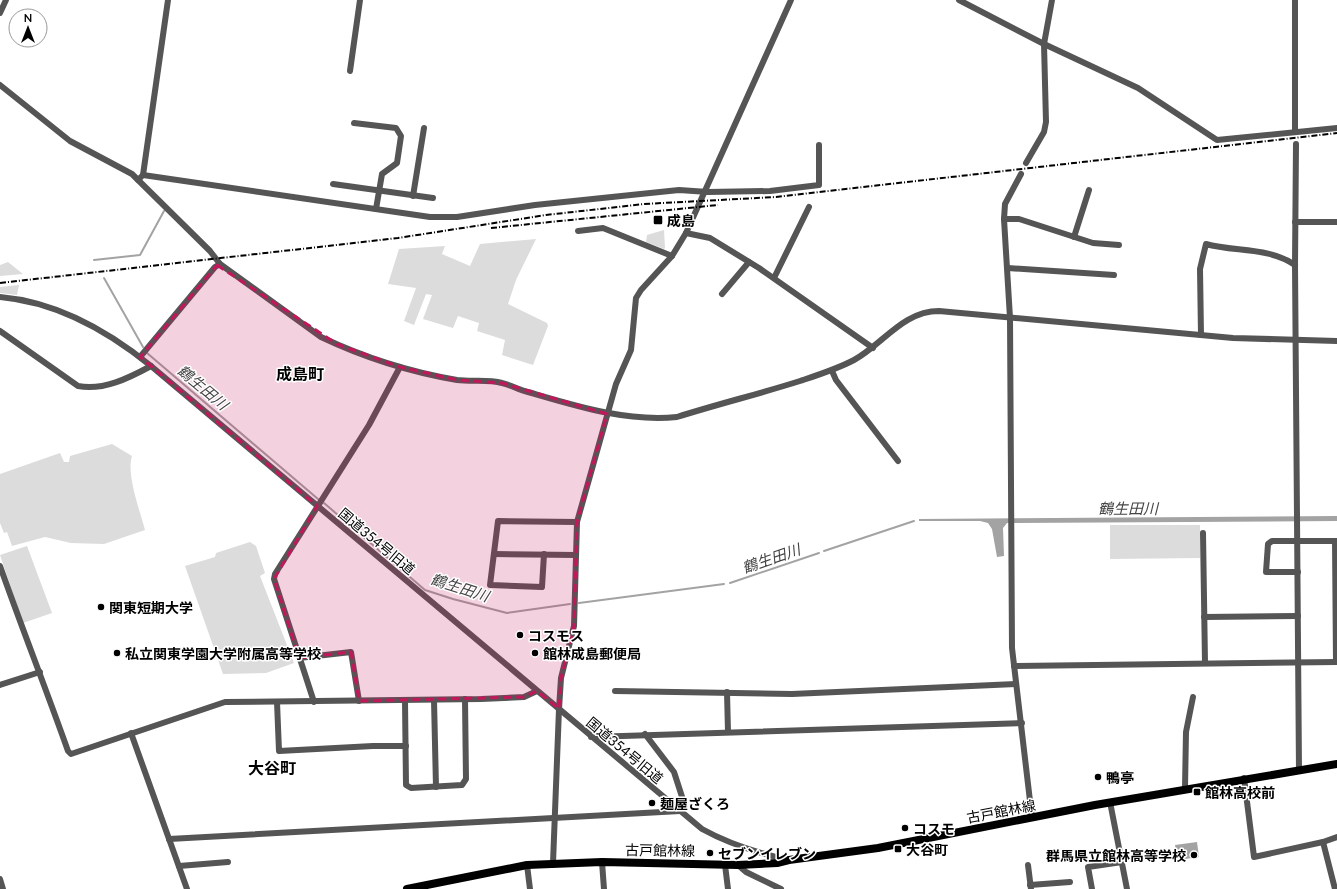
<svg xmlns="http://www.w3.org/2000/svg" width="1337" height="889" font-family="Lato,'Noto Sans JP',sans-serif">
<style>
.green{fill:#dcdcdc}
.water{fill:#a3a3a3}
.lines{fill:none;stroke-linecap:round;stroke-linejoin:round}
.stream{stroke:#a3a3a3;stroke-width:2}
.minor{stroke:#555;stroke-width:6}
.major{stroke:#000;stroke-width:8}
.rail{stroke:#000;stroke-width:2;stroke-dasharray:6 2 1 2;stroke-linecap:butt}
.marked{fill:#c2185b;fill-opacity:0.2;stroke:#c2185b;stroke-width:3;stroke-dasharray:8 5;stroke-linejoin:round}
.poi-dot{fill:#000;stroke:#fff;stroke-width:1.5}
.labels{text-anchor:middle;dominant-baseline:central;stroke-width:3;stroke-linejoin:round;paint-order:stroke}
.poi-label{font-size:14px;font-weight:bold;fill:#000;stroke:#fff;text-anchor:start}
.street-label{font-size:14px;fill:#000;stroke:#fff}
.water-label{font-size:15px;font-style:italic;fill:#444;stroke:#fff}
.quarter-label{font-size:16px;font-weight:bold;fill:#000;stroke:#fff}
</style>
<rect width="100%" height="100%" fill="#fff"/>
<g class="green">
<polygon points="664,230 665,248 664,249 646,242 647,235"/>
<polygon points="536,239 516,280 508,304 547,323 548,326 533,365 502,355 505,340 477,331 479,323 458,316 453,328 423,319 432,295 426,294 414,325 404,321 416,288 388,284 399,249 445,246 442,254 470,266 480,244"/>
<polygon points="8,262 23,274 0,276 0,265"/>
<polygon points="19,285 17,295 0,293 0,287"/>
<path d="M 112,444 L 132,456 C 126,474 140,511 145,530 L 104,544 L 71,543 L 45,537 L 12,546 L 7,532 L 4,533 L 0,523 L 0,474 L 60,453 L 64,462 L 69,462 L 70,456 Z"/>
<polygon points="1110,525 1200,525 1200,558 1110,559"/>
<polygon points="250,542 256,546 265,573 260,576 294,663 266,673 223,674 185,566 215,557 216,553"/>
<polygon points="27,546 52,613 23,623 0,555"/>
</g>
<g class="water">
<polygon points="1337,516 1337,521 1007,523 1003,528 1004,556 997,557 992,529 988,523 980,521 919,521 919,519"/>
<polygon points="1197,842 1199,857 1178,860 1175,845"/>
</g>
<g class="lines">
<g class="stream">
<polyline points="94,260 140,255 164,211"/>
<polyline points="104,278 143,347"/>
<polyline points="147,353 318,499"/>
<polyline points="324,503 425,590 453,599 507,613 570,604"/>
<polyline points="824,551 914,521"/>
<polyline points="730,583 819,553"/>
<polyline points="579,603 724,584"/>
</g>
<g class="minor">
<polyline points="959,0 1044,44 1138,88 1217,140 1337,128"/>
<polyline points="1295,0 1295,132"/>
<polyline points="0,13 6,0"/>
<polyline points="350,71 360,0"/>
<path d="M 0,85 L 70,141 L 132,174 L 210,251 L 220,264 L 321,337 C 363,357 410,372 457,380 C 472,382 488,379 502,383 C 511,385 519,390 528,392 C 576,406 626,422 677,417 C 718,404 759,394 800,381 C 818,375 837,369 854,360 C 883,344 903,311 939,311 L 1233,338 L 1337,341"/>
<polyline points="354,123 396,128 401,136 397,163 382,174 376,209"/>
<polyline points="1296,144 1295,265 1299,770"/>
<polyline points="1026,163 1044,132 1046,122 1044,44 1052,0"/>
<polyline points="1021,174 1005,204 1004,219 1010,318 1012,648 1032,818"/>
<polyline points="143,175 168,0"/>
<polyline points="138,180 143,175 430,217 457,217 535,205 679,190 708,192 770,191 819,185 819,145"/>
<polyline points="333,184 433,198"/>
<polyline points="413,196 424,128"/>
<polyline points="1004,219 1019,219 1093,243 1119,245"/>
<polyline points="1295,222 1337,222"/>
<polyline points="578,231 603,228 672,256"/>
<polyline points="686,233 791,0"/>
<polyline points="1074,237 1089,190"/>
<polyline points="1008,268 1114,275"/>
<polyline points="774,278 809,207"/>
<polyline points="722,294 749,262"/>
<path d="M 0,297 C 57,302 108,331 151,366 L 702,829 C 729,844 758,853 788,860"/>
<path d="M 0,331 L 78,386 C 103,391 129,378 151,366"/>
<path d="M 1201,335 L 1200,269 L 1206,244 C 1235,252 1269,247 1295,265"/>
<polyline points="140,357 215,267 220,264"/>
<polyline points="832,371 836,380 898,461"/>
<polyline points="1203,533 1205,663"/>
<polyline points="1335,541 1336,662"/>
<polyline points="494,554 576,555"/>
<polyline points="544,554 542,587 490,585 498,521 577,522"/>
<path d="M 0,566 C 22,628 46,689 68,751 L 71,754 L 225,702 L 481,699 L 524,697 L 537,691"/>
<polyline points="1298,572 1266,572 1268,544 1272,541 1337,541"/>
<polyline points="1204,617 1298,616"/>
<polyline points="299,658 351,652 359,701"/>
<polyline points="1014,666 1337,662"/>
<polyline points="0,685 40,672"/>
<polyline points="615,691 792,694 1016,684"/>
<polyline points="727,692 728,732"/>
<polyline points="434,700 436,787"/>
<polyline points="405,701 406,785 411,788 462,785 466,779 465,699"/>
<polyline points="277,702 279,751 373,746 406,746"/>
<polyline points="314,702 274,579 275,574 369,425 400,367"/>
<polyline points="131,733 187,889"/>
<polyline points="591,737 1022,723"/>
<polyline points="1244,778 1254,857 1323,842 1337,837"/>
<polyline points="1185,788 1186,732 1193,697"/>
<polyline points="1110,802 1127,889"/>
<polyline points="169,839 680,811 685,806 674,772 645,734"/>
<polyline points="1323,842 1335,889"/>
<polyline points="602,862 604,889"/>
<polyline points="553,863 559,709 561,678 574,626 577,522 616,384 631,350 636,298 641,290 672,256 686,233 710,238 759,268 873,348"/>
<polyline points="527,865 530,889"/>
<polyline points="725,865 728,889"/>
<polyline points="738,865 746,872 781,889"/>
<polyline points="1028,865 1031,889"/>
<polyline points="179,866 228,862"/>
<polyline points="0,879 3,889"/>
<polyline points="1030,885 1070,882"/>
<polyline points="1092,889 1088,867 1122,862"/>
</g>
<polyline class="major" points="407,889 527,865 602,862 738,865 777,863 789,860 878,848 1095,805 1337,764"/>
<g class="rail">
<polyline points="491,228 718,205"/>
<polyline points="0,283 398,238 546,215 644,204 776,197 1337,133"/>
</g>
</g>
<path class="marked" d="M 217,265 L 337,344 L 400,367 L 458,380 L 502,383 L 607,414 L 577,522 L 574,626 L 561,678 L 559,709 L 537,691 L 524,697 L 359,701 L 351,652 L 299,658 L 274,579 L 317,506 L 140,357 Z"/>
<g class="poi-dot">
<rect x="653" y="215" width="10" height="10" rx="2"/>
<circle cx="101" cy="607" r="4"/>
<circle cx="520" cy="635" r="4"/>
<circle cx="117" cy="653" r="4"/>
<circle cx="535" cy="653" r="4"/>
<circle cx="1098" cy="777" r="4"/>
<rect x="1193" y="788" width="8" height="8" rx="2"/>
<circle cx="652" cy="803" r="4"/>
<circle cx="905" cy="828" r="4"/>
<rect x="894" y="845" width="8" height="8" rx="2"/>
<circle cx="710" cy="853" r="4"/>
<circle cx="1194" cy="855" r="4"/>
</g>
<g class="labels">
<g class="poi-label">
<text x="667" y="220">成島</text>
<text x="109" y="607">関東短期大学</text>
<text x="528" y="635">コスモス</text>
<text x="125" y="653">私立関東学園大学附属高等学校</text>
<text x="543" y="653">館林成島郵便局</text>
<text x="1106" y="777">鴨亭</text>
<text x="1205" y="792">館林高校前</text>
<text x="660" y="803">麺屋ざくろ</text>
<text x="913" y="828">コスモ</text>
<text x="906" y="849">大谷町</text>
<text x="718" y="853">セブンイレブン</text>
<text x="1186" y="855" text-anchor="end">群馬県立館林高等学校</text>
</g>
<g class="street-label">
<text transform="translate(377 541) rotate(40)">国道354号旧道</text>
<text transform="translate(625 750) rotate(40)">国道354号旧道</text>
<text transform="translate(1001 811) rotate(-11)">古戸館林線</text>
<text transform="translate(660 850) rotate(1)">古戸館林線</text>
</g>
<g class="water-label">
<text transform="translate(203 387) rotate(40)">鶴生田川</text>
<text x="1128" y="508">鶴生田川</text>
<text transform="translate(771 558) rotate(-19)">鶴生田川</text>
<text transform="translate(460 587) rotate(18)">鶴生田川</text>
</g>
<g class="quarter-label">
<text x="300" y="373">成島町</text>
<text x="272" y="767">大谷町</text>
</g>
</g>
<g transform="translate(28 28)"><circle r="19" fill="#ffffff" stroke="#999999"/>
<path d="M0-3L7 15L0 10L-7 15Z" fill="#000000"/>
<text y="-6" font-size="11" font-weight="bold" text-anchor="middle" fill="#000000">N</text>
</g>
</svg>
